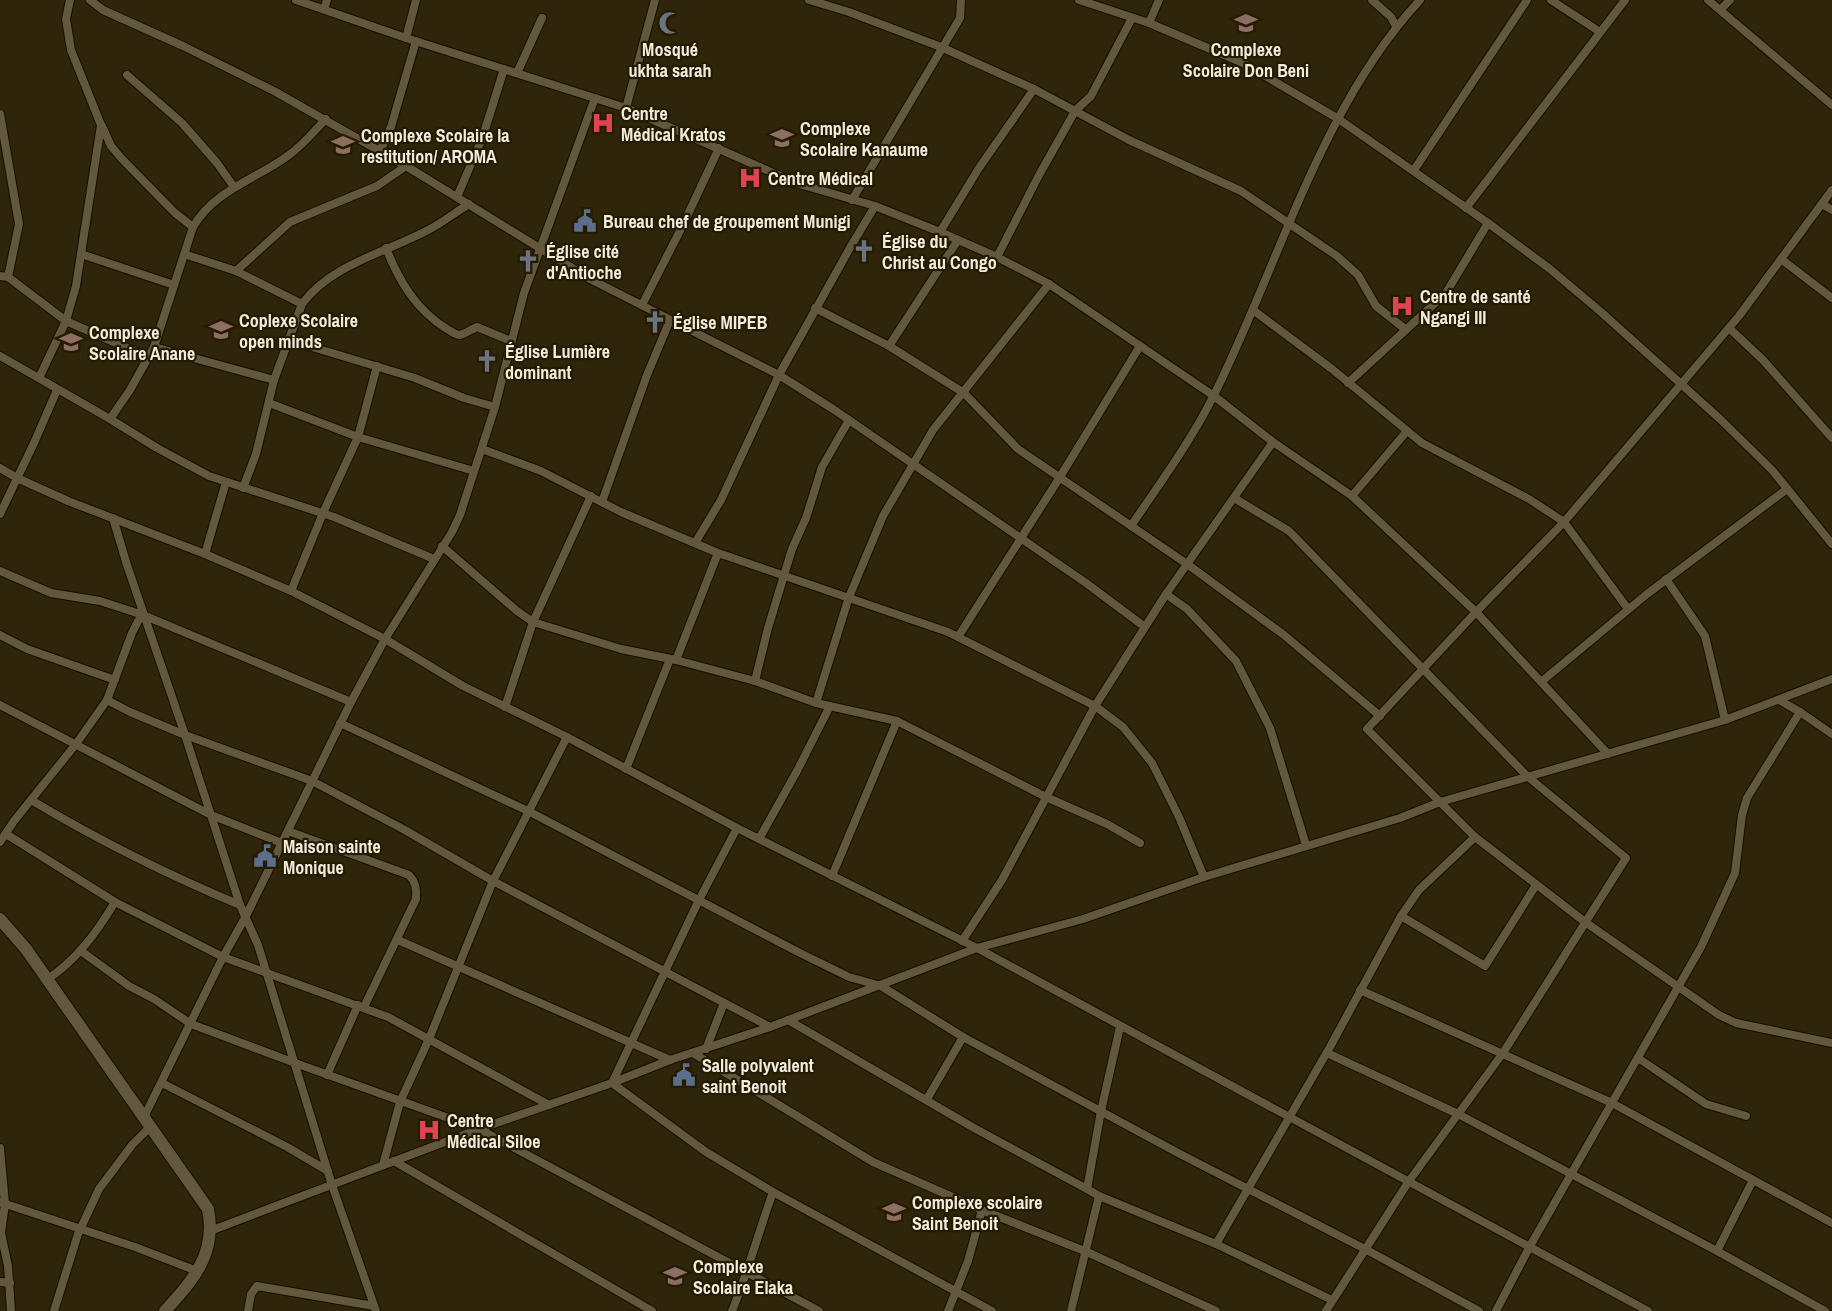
<svg xmlns="http://www.w3.org/2000/svg" width="1832" height="1311" font-family="'Archivo Narrow',sans-serif">
<style>
.lines{fill:none;stroke-linecap:round;stroke-linejoin:round}
.street-casing{stroke:#160d00;stroke-width:10}
.secondary-casing{stroke:#160d00;stroke-width:14}
.street{stroke:#63583d;stroke-width:8}
.secondary{stroke:#63583d;stroke-width:12}
.labels{text-anchor:middle;dominant-baseline:central;stroke-width:4.5;stroke-linejoin:round;paint-order:stroke}
.poi-label{font-size:18px;font-weight:bold;fill:#f2ecdd;stroke:#241b02;text-anchor:start}
</style>
<rect width="100%" height="100%" fill="#2e250a"/>
<g class="lines">
<g class="street-casing">
<g id="street">
<polyline points="90,0 103,10 183,46 274,91 406,166 590,279 779,375 833,409 1086,583 1145,627"/>
<polyline points="296,0 406,38 626,108 655,0"/>
<polyline points="809,0 849,12 941,47 1034,89 1129,140 1241,191 1337,256 1358,275 1376,306 1405,329"/>
<polyline points="1079,0 1149,23 1243,63 1337,118 1488,223 1550,269 1601,312 1720,419 1772,470 1832,544"/>
<polyline points="1372,0 1391,17 1396,26"/>
<polyline points="1551,0 1600,32"/>
<polyline points="1708,0 1832,105"/>
<polyline points="324,9 327,0"/>
<polyline points="1720,10 1730,0"/>
<polyline points="1149,23 1159,0"/>
<polyline points="406,38 416,0"/>
<polyline points="517,73 542,18"/>
<polyline points="127,75 182,123 217,163 234,187"/>
<polyline points="626,108 796,183 875,206 940,232 997,257 1049,284 1214,396 1273,442 1352,496 1476,612 1608,754"/>
<polyline points="0,114 19,224 8,277"/>
<polyline points="102,126 111,146 122,159 175,213 193,227"/>
<polyline points="380,151 391,127 416,41"/>
<polyline points="1414,170 1527,0"/>
<polyline points="1832,190 1739,316 1564,522 1476,612 1367,729 1475,837 1585,922 1719,1015 1736,1023 1832,1043"/>
<polyline points="457,197 483,136 504,69"/>
<polyline points="852,200 960,18 961,0"/>
<polyline points="1822,204 1832,210"/>
<polyline points="1466,208 1625,0"/>
<polyline points="940,232 979,168 1034,89"/>
<path d="M 386,248 C 399,281 416,310 447,329 C 451,331 455,335 460,335 C 465,334 472,329 477,327 L 511,341"/>
<polyline points="81,254 174,285"/>
<polyline points="184,254 236,271 302,304"/>
<polyline points="997,257 1038,177 1075,111 1091,96 1132,18"/>
<polyline points="1781,259 1832,298"/>
<polyline points="236,271 290,222 377,186 406,166"/>
<polyline points="0,276 8,277 66,321 148,357"/>
<polyline points="642,305 682,227 719,148"/>
<polyline points="815,308 889,346 964,393 1018,449 1187,564 1284,635 1380,716"/>
<polyline points="1253,310 1332,369 1422,443 1529,499 1564,522 1628,609"/>
<polyline points="1729,328 1763,360 1832,438"/>
<polyline points="289,340 415,378 464,398 495,407"/>
<polyline points="889,346 958,240"/>
<polyline points="154,347 274,380"/>
<polyline points="0,356 110,419 157,448 209,476 334,517 434,559"/>
<polyline points="39,378 66,321 76,286 101,125 71,50 66,19 70,0"/>
<polyline points="1348,383 1446,293 1488,223"/>
<polyline points="269,403 358,437 474,471"/>
<path d="M 110,419 L 130,390 L 154,347 L 193,227 C 214,190 257,179 289,155 C 303,145 314,131 326,119"/>
<polyline points="482,449 541,471 621,512 718,553 948,632 1095,706 1123,727 1152,763 1179,817 1204,877"/>
<polyline points="0,468 17,478 68,501 205,554 291,591 385,639 463,686 567,737 737,828 977,948 1648,1311"/>
<path d="M 243,488 L 256,454 L 274,380 L 302,304 C 331,264 388,252 430,229 C 443,222 456,212 469,204"/>
<polyline points="1352,496 1407,431"/>
<polyline points="1234,498 1289,531 1527,776 1626,858 1503,1053 1409,1181 1326,1311"/>
<polyline points="602,502 647,375 670,320"/>
<polyline points="0,514 34,443 57,390"/>
<polyline points="113,518 127,565 185,735 240,905 258,945 332,1185 376,1311"/>
<path d="M 1131,526 C 1160,483 1191,441 1214,395 C 1279,265 1320,108 1420,0"/>
<polyline points="695,543 721,500 779,375 851,246 875,206"/>
<polyline points="442,546 517,611 533,622 621,649 676,660 755,681 816,703 897,721 1046,797 1107,824 1140,843"/>
<polyline points="205,554 226,482"/>
<polyline points="0,571 51,593 100,601 143,615 351,702"/>
<polyline points="1666,579 1705,636 1725,720"/>
<polyline points="291,591 323,513 358,437 377,366"/>
<polyline points="1166,594 1187,609 1236,661 1270,728 1306,845"/>
<polyline points="0,635 27,649 115,680"/>
<polyline points="958,637 1060,477 1140,346"/>
<polyline points="676,660 718,553"/>
<polyline points="755,681 768,628 792,549 806,518 822,467 849,420"/>
<polyline points="1541,682 1647,594 1787,489"/>
<polyline points="107,700 130,712 185,735 312,781 403,829 493,881 770,1027"/>
<polyline points="1779,700 1800,712 1832,734"/>
<polyline points="816,703 849,597 883,516 933,430 1049,284"/>
<polyline points="0,705 211,815 282,843"/>
<polyline points="505,707 533,622 591,496"/>
<polyline points="340,723 528,811 800,953 849,977 881,986 963,1037 1180,1154 1365,1249 1479,1311"/>
<polyline points="626,769 670,659"/>
<path d="M 31,800 C 98,840 168,875 240,905"/>
<polyline points="737,828 699,900 612,1083 706,1152 773,1192 992,1311"/>
<path d="M 288,831 L 409,875 C 416,882 417,890 416,899 L 364,1007"/>
<polyline points="6,834 115,902 223,957 388,1017 549,1105"/>
<polyline points="759,839 797,771 830,706"/>
<polyline points="0,842 14,821 76,744 107,700 132,633 138,621 143,615"/>
<polyline points="832,876 897,721"/>
<polyline points="1401,916 1485,966 1536,885"/>
<polyline points="398,940 670,1060"/>
<polyline points="962,941 1002,880 1095,706 1166,594 1273,442"/>
<polyline points="81,951 129,986 154,999 191,1024 295,1063 479,1129 819,1311"/>
<path d="M 46,980 C 76,961 97,932 115,902"/>
<polyline points="1360,990 1612,1103 1832,1223"/>
<polyline points="788,1020 974,1128 1087,1189"/>
<polyline points="706,1049 724,1003"/>
<polyline points="693,1053 873,1162 982,1210 1087,1252 1216,1311"/>
<polyline points="1327,1053 1458,1114 1717,1251 1825,1311"/>
<polyline points="1638,1058 1706,1104 1746,1116"/>
<polyline points="327,1075 358,1005"/>
<polyline points="162,1083 287,1147 328,1171"/>
<polyline points="927,1099 963,1037"/>
<polyline points="144,1117 223,957 246,916 351,702 385,639 452,532 460,515 495,407 524,293 595,98"/>
<polyline points="0,1148 5,1204 1,1233 8,1266 11,1311"/>
<polyline points="394,1161 652,1311"/>
<polyline points="383,1165 400,1102 429,1039 493,881 567,737"/>
<polyline points="1099,1196 1216,1244 1332,1300"/>
<polyline points="0,1202 135,1247 197,1271"/>
<polyline points="210,1231 479,1129 612,1083 670,1060 770,1027 977,948 1083,919 1204,877 1400,818 1440,802 1725,720 1832,679"/>
<polyline points="1216,1244 1330,1047 1401,916 1419,890 1475,837"/>
<polyline points="1717,1251 1753,1180"/>
<polyline points="0,1282 10,1283"/>
<polyline points="54,1311 78,1234 99,1189 132,1145 150,1127"/>
<polyline points="248,1311 251,1294 257,1286 374,1306"/>
<path d="M 732,1311 C 748,1272 759,1231 773,1192"/>
<polyline points="948,1311 968,1261 982,1210"/>
<polyline points="1071,1311 1099,1196 1087,1189 1101,1111 1120,1027"/>
<polyline points="1496,1311 1530,1246 1701,947 1735,873 1742,815 1747,798 1800,712"/>
</g>
</g>
<g class="secondary-casing">
<path id="secondary" d="M 0,919 L 26,949 L 208,1209 C 217,1254 193,1280 165,1311"/>
</g>
<use href="#street" class="street"/>
<use href="#secondary" class="secondary"/>
</g>
<defs>
<g id="mosque-bare" transform="scale(1.8)"><path d="M3.5-4.9A6 6 0 1 0 3.5 4.9A5 5 0 1 1 3.5-4.9Z" fill="#6b7280" stroke="#241b02" stroke-width="2.5" paint-order="stroke"/></g>
<g id="school-bare" transform="scale(1.8)"><path d="M0-5L7-2L0 1L-7-2ZM-4 1L0 2.5L4 1V4Q0 6-4 4Z" fill="#8d6e63" stroke="#241b02" stroke-width="2.5" paint-order="stroke"/></g>
<g id="hospital-bare" transform="scale(1.8)"><path d="M-5-5h3v3.5h4V-5h3V5h-3V1.5h-4V5h-3Z" fill="#e0444e" stroke="#241b02" stroke-width="2.5" paint-order="stroke"/></g>
<g id="civic-bare" transform="scale(1.8)"><path d="M-.6-6.5H3V-4.5H.6V-3L4-1V1h2V6H-6V1h2V-1L-.6-3ZM-1.2 2.5V6h2.4V2.5Z" fill="#5c6f8a" stroke="#241b02" stroke-width="2.5" paint-order="stroke"/></g>
<g id="church-bare" transform="scale(1.8)"><path d="M-1.2-6h2.4v3.5h3.3v2.4h-3.3V6h-2.4V-.1h-3.3v-2.4h3.3Z" fill="#6b7280" stroke="#241b02" stroke-width="2.5" paint-order="stroke"/></g>
</defs>
<g fill-rule="evenodd">
<use href="#mosque-bare" x="670" y="23"/>
<use href="#school-bare" x="1246" y="23"/>
<use href="#hospital-bare" x="603" y="123"/>
<use href="#school-bare" x="782" y="138"/>
<use href="#school-bare" x="343" y="145"/>
<use href="#hospital-bare" x="750" y="178"/>
<use href="#civic-bare" x="585" y="221"/>
<use href="#church-bare" x="864" y="251"/>
<use href="#church-bare" x="528" y="261"/>
<use href="#hospital-bare" x="1402" y="306"/>
<use href="#church-bare" x="655" y="322"/>
<use href="#school-bare" x="221" y="330"/>
<use href="#school-bare" x="71" y="342"/>
<use href="#church-bare" x="487" y="361"/>
<use href="#civic-bare" x="265" y="856"/>
<use href="#civic-bare" x="684" y="1075"/>
<use href="#hospital-bare" x="429" y="1130"/>
<use href="#school-bare" x="894" y="1212"/>
<use href="#school-bare" x="675" y="1276"/>
</g>
<g class="labels">
<g class="poi-label">
<text x="670" y="49" text-anchor="middle">Mosqué<tspan x="670" dy="21">ukhta sarah</tspan></text>
<text x="1246" y="49" text-anchor="middle">Complexe<tspan x="1246" dy="21">Scolaire Don Beni</tspan></text>
<text x="621" y="113">Centre<tspan x="621" dy="21">Médical Kratos</tspan></text>
<text x="800" y="128">Complexe<tspan x="800" dy="21">Scolaire Kanaume</tspan></text>
<text x="361" y="135">Complexe Scolaire la<tspan x="361" dy="21">restitution/ AROMA</tspan></text>
<text x="768" y="178">Centre Médical</text>
<text x="603" y="221">Bureau chef de groupement Munigi</text>
<text x="882" y="241">Église du<tspan x="882" dy="21">Christ au Congo</tspan></text>
<text x="546" y="251">Église cité<tspan x="546" dy="21">d'Antioche</tspan></text>
<text x="1420" y="296">Centre de santé<tspan x="1420" dy="21">Ngangi III</tspan></text>
<text x="239" y="320">Coplexe Scolaire<tspan x="239" dy="21">open minds</tspan></text>
<text x="673" y="322">Église MIPEB</text>
<text x="89" y="332">Complexe<tspan x="89" dy="21">Scolaire Anane</tspan></text>
<text x="505" y="351">Église Lumière<tspan x="505" dy="21">dominant</tspan></text>
<text x="283" y="846">Maison sainte<tspan x="283" dy="21">Monique</tspan></text>
<text x="702" y="1065">Salle polyvalent<tspan x="702" dy="21">saint Benoit</tspan></text>
<text x="447" y="1120">Centre<tspan x="447" dy="21">Médical Siloe</tspan></text>
<text x="912" y="1202">Complexe scolaire<tspan x="912" dy="21">Saint Benoit</tspan></text>
<text x="693" y="1266">Complexe<tspan x="693" dy="21">Scolaire Elaka</tspan></text>
</g>
</g>
</svg>
